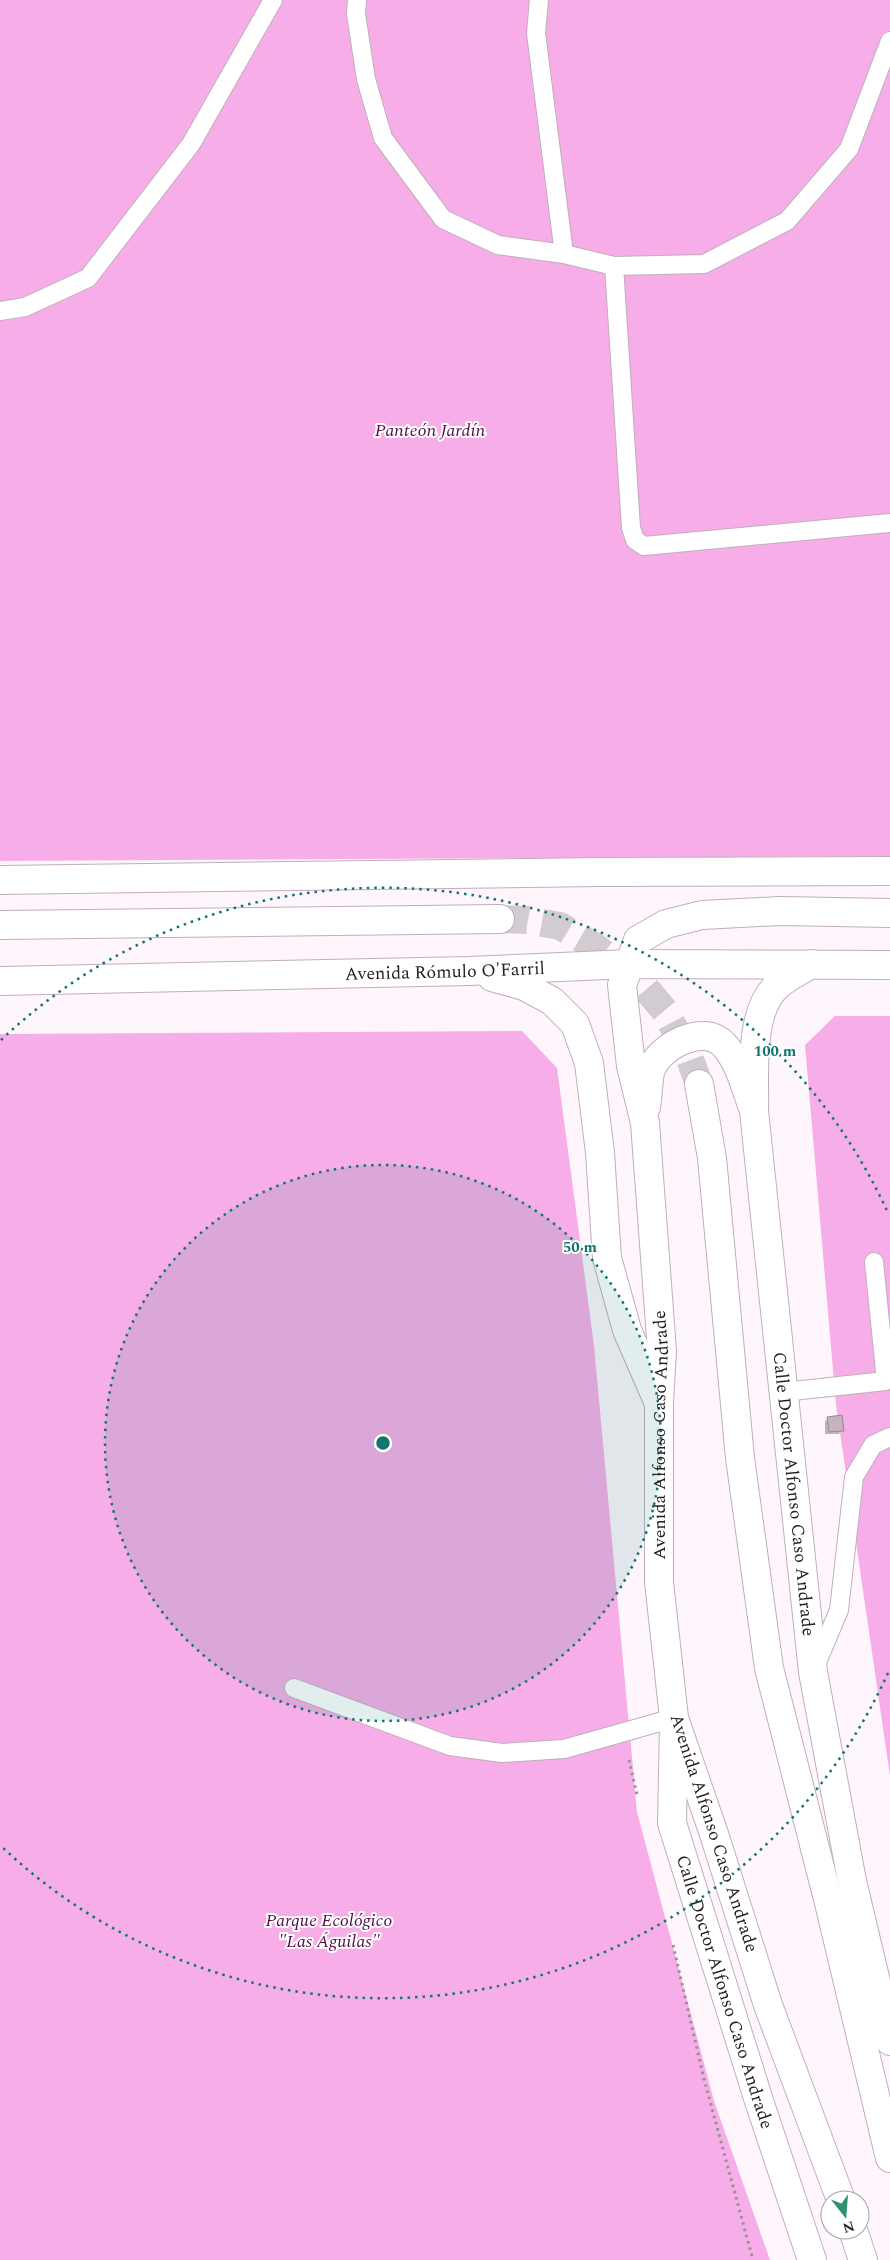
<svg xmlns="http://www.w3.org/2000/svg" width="890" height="2260" font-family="Spectral,serif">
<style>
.green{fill:#f7aee8}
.building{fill:#c5b3c0;stroke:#968592;filter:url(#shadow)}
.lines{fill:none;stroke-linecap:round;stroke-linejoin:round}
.secondary-tunnel{stroke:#d2cbd1;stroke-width:28;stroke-dasharray:28 14;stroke-linecap:butt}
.service-casing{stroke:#c0aebc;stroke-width:20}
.tertiary-casing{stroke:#c0aebc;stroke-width:30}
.secondary-casing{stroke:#c0aebc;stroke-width:30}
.path{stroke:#979095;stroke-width:3;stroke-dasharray:2.5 4;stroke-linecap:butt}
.service{stroke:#fff;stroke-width:18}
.tertiary{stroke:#fff;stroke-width:28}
.secondary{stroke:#fff;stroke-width:28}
.ring{fill:none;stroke:#0f766e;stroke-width:2.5;stroke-dasharray:2.5 5}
.labels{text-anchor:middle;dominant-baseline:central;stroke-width:4;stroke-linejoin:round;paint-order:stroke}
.park-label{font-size:18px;font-style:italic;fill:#530e4a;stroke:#fff}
.street-label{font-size:18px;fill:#241e23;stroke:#fff}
.centre{fill:#0f766e;stroke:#fff;stroke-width:2.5}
.ring-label{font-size:15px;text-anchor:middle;font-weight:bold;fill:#0f766e;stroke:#fff;stroke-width:4;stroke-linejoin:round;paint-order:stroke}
</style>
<defs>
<filter id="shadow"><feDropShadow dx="-4.5" dy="4.5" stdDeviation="0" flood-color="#0004"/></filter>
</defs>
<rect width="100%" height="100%" fill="#fef6fc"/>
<g class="green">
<polygon points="0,0 890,0 890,856 0,861"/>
<polygon points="835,1016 890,1016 890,1776 836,1405 805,1045"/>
<polygon points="522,1031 557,1068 594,1346 637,1812 714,2101 770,2260 0,2260 0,1034"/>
</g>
<polygon class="building" points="842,1415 844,1431 829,1432 827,1417"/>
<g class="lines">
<polyline class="secondary-tunnel" points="500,919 527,920 560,926 594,946 642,984 665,1011 688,1054 699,1084"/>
<g class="service-casing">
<g id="service">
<polyline points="357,0 356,14 366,79 383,138 443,219 498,245 564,254 614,266 704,264 787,221 849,149 890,41"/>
<polyline points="539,0 536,33 564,254"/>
<polyline points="614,266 631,528 635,540 644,546 890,523"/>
<polyline points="0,311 25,307 88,278 191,144 273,0"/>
<polyline points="783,1392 886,1381 874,1262"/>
<polyline points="815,1667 839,1610 854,1477 873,1445 890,1437"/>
<polyline points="294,1688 450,1746 502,1753 564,1749 674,1718"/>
</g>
</g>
<g class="tertiary-casing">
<g id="tertiary">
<path id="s1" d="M 811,964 C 800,971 787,977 778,985 C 748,1011 755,1075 754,1111 L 813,1672 L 852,1881 L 890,2041"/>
<path id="s2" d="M 674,1722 L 672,1823 L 759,2101 L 812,2260"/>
</g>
</g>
<g class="secondary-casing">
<g id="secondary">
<polyline points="0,880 600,872 890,871"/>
<polyline points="0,925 500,919"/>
<polyline points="492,977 524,986 552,1001 575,1024 589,1063 600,1153 607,1258 627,1330 657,1399"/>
<path id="s3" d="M 0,981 L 469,971 L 630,964 L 890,965"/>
<polyline points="699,1084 712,1158 740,1458 769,1668 829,1903 890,2158"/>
<path d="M 646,1107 C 648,1096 648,1083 650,1072 C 657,1047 704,1022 724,1045 C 740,1062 746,1090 754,1111"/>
<polyline points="858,2015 870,1961"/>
<path id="s4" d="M 841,2200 L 768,2005 L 714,1834 L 674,1718 L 659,1582 L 659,1402 L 662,1351 L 645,1123 L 631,1066 L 622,985 L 638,940 L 666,924 L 702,915 L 780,911 L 890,913"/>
<polyline points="853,2230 863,2260"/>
</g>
</g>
<g class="path">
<polyline points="629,1760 637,1795"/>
<polyline points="673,1945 704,2079 753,2260"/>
</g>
<use href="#service" class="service"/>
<use href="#tertiary" class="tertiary"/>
<use href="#secondary" class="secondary"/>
</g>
<circle cx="383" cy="1443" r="278" fill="#0f766e" fill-opacity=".12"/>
<g class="ring">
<circle cx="383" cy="1443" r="278"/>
<path d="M888 1673A555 555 0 0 1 1 1846M1 1040A555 555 0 0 1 888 1213"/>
</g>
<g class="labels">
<g class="park-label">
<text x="430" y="430">Panteón Jardín</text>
<text x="329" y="1920">Parque Ecológico<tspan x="329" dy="21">"Las Águilas"</tspan></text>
</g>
<g class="street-label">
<text stroke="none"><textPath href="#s3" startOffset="445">Avenida Rómulo O'Farril</textPath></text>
<text stroke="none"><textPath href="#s4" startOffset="794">Avenida Alfonso Caso Andrade</textPath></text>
<text stroke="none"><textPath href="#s1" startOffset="556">Calle Doctor Alfonso Caso Andrade</textPath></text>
<text transform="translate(714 1833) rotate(72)">Avenida Alfonso Caso Andrade</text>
<text stroke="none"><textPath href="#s2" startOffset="278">Calle Doctor Alfonso Caso Andrade</textPath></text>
</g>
</g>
<circle cx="383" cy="1443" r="8" class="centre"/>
<g class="ring-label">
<text x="775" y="1056">100 m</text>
<text x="580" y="1252">50 m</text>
</g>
<g transform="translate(845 2215) rotate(163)"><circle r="24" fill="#ffffff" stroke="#a7a5a7"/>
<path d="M0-4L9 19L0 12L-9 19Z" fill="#2c926f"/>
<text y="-8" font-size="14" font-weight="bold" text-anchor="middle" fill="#241e23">N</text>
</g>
</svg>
